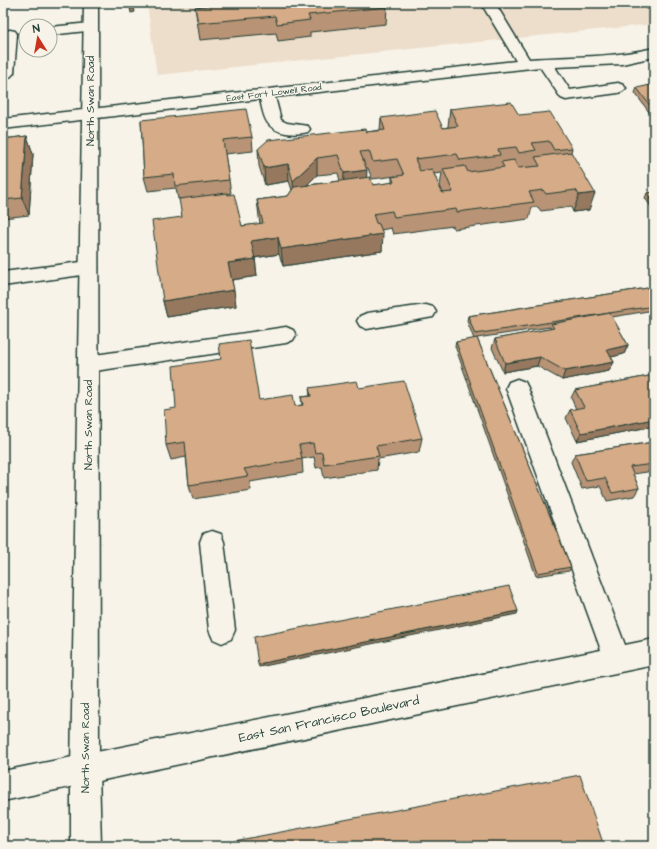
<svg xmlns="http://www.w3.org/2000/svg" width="657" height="849" font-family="'Architects Daughter',sans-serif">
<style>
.built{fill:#edddcb}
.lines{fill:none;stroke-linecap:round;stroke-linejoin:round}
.minor-casing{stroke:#1f3d34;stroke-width:3}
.major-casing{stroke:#1f3d34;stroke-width:3}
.minor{fill:#f7f3e8;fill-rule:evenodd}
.major{fill:#f7f3e8;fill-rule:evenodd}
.wall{fill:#b89374;stroke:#1f3d34;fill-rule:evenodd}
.shaded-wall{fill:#96785e;stroke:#1f3d34}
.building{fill:#d6ab87;stroke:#1f3d34}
.labels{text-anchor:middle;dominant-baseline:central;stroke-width:3;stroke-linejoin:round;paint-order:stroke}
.far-street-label{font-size:9px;fill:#1f3d34;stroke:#f7f3e8}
.street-label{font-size:11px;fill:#1f3d34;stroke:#f7f3e8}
.near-street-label{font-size:13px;fill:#1f3d34;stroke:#f7f3e8}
</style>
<rect width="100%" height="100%" fill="#f7f3e8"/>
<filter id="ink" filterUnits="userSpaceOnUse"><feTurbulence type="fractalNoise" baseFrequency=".025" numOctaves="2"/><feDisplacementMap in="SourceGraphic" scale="8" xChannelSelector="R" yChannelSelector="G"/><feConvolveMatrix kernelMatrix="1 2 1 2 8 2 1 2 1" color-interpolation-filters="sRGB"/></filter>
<g filter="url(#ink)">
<polygon class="built" points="147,3 654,3 654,24 157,75"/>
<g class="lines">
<g class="minor-casing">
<g id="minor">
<path d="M 481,3 L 495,3 L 529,59 C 573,56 611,58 654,48 L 654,57 L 622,64 L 555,67 L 570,90 L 618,83 L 623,85 L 626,88 L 623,91 L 618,93 L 566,100 L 561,98 L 540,67 L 275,97 L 281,120 L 287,123 L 308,126 L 310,129 L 308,132 C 300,134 293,134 286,133 C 265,129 264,117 260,99 L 3,129 L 3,119 L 516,61 Z"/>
<polygon points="90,23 95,24 97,27 95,30 50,35 50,27"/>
<polygon points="10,30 15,31 17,34 14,73 8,79 3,81 3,34 5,31"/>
<polygon points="89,261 96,263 98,268 96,273 3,286 3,272"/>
<polygon points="426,305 433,307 436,312 433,317 367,329 360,326 357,321 360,316 367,313"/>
<polygon points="286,327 293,330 296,335 293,340 286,343 88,372 81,370 78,364 81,358 88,356"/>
<polygon points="517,379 525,382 528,388 625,645 654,639 654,665 3,801 3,771 601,650 506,388 509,382"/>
<polygon points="212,531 221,534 224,542 235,630 231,639 222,643 213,639 209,630 200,542 203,534"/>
</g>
</g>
<g class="major-casing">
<polygon id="major" points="84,3 98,3 99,770 101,846 71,846 71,770"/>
</g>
<use href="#minor" class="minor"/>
<use href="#major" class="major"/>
</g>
<g class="wall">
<polygon points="642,3 654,3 647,9"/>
<polygon points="195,7 387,7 386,24 310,32 310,37 278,41 276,33 200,40"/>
<polygon points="637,88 654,91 654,119 635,93"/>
<path d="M 450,109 L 519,115 L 572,148 L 571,152 L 589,210 L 573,212 L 571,207 L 541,211 L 538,207 L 532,207 L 529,219 L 454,229 L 453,226 L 393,234 L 391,228 L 381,230 L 382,251 L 283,266 L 279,254 L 255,258 L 257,276 L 232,280 L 236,306 L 167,317 L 163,301 L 182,217 L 181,199 L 178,199 L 176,188 L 148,191 L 144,177 L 141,120 L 252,137 L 253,151 L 225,154 L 231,193 L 227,194 L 242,226 L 260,224 L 259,217 L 257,200 L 288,196 L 292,190 L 289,181 L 265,185 L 259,166 L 258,149 L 380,130 L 381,118 L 443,128 L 448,127 L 448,126 ZM 366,168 L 368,168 L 372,179 L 396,176 L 392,177 L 392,183 L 373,185 L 366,177 ZM 338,173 L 340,181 L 307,185 L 317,175 ZM 442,173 L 440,186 L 443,193 L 442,193 L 434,174 Z"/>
<polygon points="27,136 33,154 29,215 3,218 3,139"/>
<polygon points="654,192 654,211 645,198 647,193"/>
<polygon points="654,287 654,310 612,317 628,345 624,354 611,357 614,362 609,371 562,380 537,366 503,372 492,348 495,339 550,329 550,327 477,338 571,567 569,571 536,576 455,346 456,342 474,339 467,321 468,316"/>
<polygon points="654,375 654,426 577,441 566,418 570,410 576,409 571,398 575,390"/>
<polygon points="309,388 359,388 422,438 419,452 378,459 377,470 324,478 322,467 316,468 314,457 302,459 303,473 250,482 251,490 193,499 189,485 186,457 171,460 166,445 295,406 302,405 301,397 310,396"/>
<polygon points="654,442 654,471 633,474 639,488 634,496 607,501 600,486 582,489 571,462 575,454"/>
<polygon points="654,734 654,746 650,737"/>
</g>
<g class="shaded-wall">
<polygon points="649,3 654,3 654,8 647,9"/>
<polygon points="134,7 135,12 131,13 130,8"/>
<polygon points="27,136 33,154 29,215 22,198"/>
<polygon points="317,158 317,175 294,198 293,181"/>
<polygon points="288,164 289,181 265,185 264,168"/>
<polygon points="367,170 366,187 343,190 344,173"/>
<polygon points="595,193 589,210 573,212 579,195"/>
<polygon points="383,234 382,251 283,266 281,249"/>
<polygon points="278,237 279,254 253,258 251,241"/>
<polygon points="255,259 257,276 231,280 228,263"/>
<polygon points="234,290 236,306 167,317 163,301"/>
<polygon points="628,345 624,354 603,359 607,350"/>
<polygon points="540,357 537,366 503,372 505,363"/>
<polygon points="614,362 609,371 562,380 565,371"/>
<polygon points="654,419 654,426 577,441 581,433"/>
<polygon points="518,611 517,614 259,667 258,664"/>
</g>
<g class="building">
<polygon points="128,3 133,3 134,7 130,8"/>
<polygon points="240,3 385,3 387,7 308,15 310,20 277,24 275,16 198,23 195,7"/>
<polygon points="650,85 654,91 654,111 637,88"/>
<polygon points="511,102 519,115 550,112 572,148 554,150 549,141 532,143 536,150 519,153 516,147 498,149 500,155 460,160 457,154 415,159 420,171 432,169 442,193 453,192 443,169 465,166 468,172 504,167 501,162 514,160 518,168 540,166 535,157 571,152 595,193 579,195 576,190 546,194 543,190 529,192 534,202 457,212 456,209 394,217 392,211 373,214 376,223 379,224 383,234 281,249 278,237 251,241 255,259 228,263 234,290 163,301 152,221 182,217 179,199 227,193 228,195 234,194 242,226 263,223 257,200 288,196 294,187 370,177 373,185 394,182 392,177 404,175 397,159 373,162 369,151 360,152 367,170 344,173 338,155 317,158 293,181 288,164 264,168 258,149 268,140 365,129 366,132 385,130 381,118 435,111 443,128 458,126 450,109"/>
<polygon points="246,109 252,137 223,140 229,180 175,186 174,174 144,177 141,120"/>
<polygon points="27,136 22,198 3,200 3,139"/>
<polygon points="654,192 654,203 647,193"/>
<polygon points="654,287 654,306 475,334 468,316"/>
<polygon points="610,313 628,345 607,350 614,362 565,371 540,357 505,363 495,339 554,328 551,324"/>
<polygon points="477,338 571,567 538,573 456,342"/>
<polygon points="249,340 259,400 293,395 295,406 303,405 301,397 311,396 309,388 357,381 359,388 404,381 422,438 376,446 379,456 324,464 322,452 315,453 313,443 299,445 302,459 244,469 248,476 189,485 185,442 166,445 164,410 176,408 173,366 221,359 219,344"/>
<polygon points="654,375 654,419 581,433 570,410 584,407 575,390"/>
<polygon points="654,442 654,464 630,467 639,488 612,493 605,478 586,481 575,454"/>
<polygon points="509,586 518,611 258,664 254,637"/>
<polygon points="580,775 604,846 234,846 234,841"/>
</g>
</g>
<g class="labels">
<g class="far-street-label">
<text transform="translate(274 93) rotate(-7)">East Fort Lowell Road</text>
</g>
<g class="street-label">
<text transform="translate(90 101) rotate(-90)">North Swan Road</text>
<text transform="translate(88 425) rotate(-90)">North Swan Road</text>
<text transform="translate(85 748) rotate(-90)">North Swan Road</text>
</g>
<g class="near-street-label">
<text transform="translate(329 719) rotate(-12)">East San Francisco Boulevard</text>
</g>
</g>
<rect width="657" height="849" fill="none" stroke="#f7f3e8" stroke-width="16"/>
<rect x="8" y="8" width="641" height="833" fill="none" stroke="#1f3d34" stroke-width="1.5" filter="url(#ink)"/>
<g transform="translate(38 38) rotate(349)"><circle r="19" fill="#f7f3e8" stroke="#a1aaa0"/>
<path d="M0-3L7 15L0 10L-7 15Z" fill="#c8321e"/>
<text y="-6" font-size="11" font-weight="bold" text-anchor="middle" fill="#1f3d34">N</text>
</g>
</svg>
